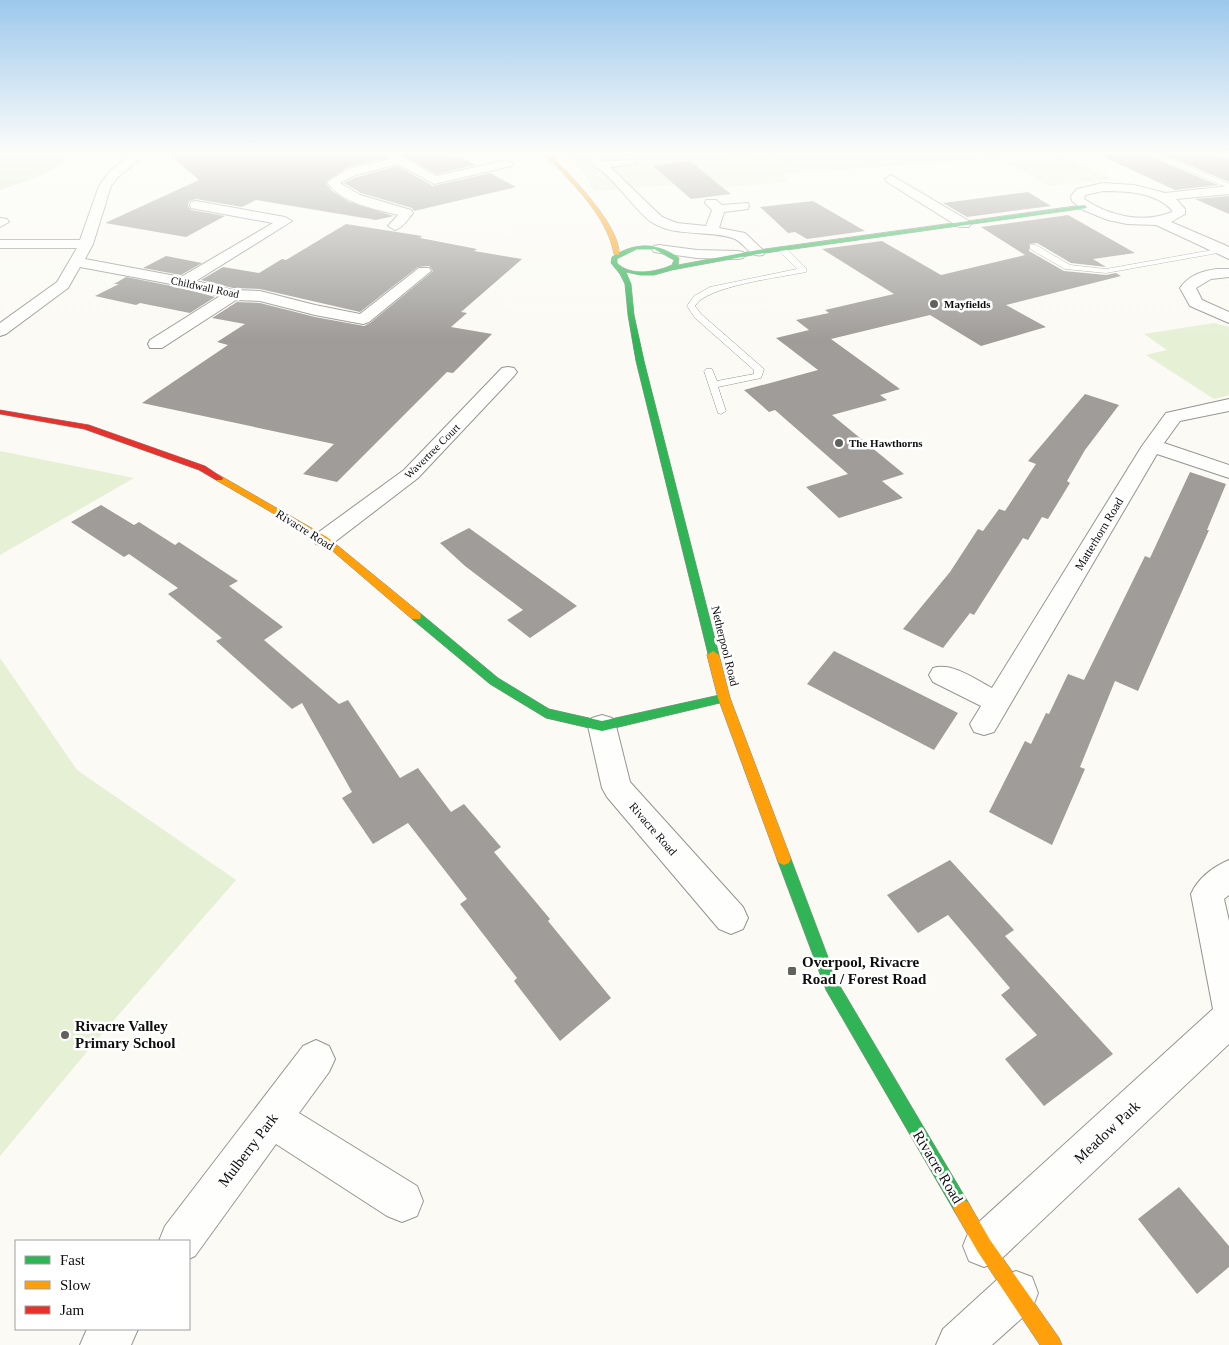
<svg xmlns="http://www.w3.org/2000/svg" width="1229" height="1345" font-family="'Times New Roman',serif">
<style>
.green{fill:#e5f0d5}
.forest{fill:#d6e7c4}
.water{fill:#cce6f3}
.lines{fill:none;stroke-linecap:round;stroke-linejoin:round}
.stream{fill:#cce6f3;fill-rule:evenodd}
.building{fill:#9f9c99}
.lane-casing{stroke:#959492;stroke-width:1}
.street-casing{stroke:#959492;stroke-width:2}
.fast-casing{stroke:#8b8b88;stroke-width:1}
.slow-casing{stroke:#8b8b88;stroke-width:1}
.jam-casing{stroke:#8b8b88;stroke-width:1}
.lane{fill:#fefefd;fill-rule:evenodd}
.street{fill:#fefefd;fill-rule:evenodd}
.fast{fill:#30b455;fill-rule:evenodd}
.slow{fill:#ff9f0a;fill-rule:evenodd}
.jam{fill:#e5322d;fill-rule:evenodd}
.poi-dot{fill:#61615e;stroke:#fff;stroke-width:2}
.labels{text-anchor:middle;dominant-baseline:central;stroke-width:5;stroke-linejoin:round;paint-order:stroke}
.far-street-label{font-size:11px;fill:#0e0e0e;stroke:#fff}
.far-poi-label{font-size:11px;font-weight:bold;fill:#0e0e0e;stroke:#fff;text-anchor:start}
.street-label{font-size:12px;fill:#0e0e0e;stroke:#fff}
.near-poi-label{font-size:15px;font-weight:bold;fill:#0e0e0e;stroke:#fff;text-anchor:start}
.near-street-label{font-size:15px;fill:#0e0e0e;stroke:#fff}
</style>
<rect width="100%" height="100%" fill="#fbfaf4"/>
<g class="green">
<polygon points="564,151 1097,151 783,174 789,182 724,187 716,181 594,191 579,166"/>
<polygon points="1066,156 1111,179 1049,186 1006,162"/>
<polygon points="1214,323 1229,327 1229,395 1214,399 1146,355 1167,350 1144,334"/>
<polygon points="0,451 134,478 0,555"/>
<polygon points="0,658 77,770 236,880 100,1036 0,1156"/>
</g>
<path class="forest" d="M 0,151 C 24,151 46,148 67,162 L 33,179 L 0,190 Z"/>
<polygon class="water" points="702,151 765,151 772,155 768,157 728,156"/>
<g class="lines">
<polygon class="stream" points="779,151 783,151 795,164 791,164"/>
</g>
<g class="building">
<polygon points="166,151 279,151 287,157 294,155 291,151 378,151 386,158 348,167 325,182 332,191 349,202 394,216 376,220 256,200 242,207 196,199 189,201 188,206 191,210 225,216 186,237 105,223 199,180"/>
<polygon points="395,151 447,151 448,157 458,155 476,165 436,174"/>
<polygon points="1091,151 1145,151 1146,155 1218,185 1175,190"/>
<polygon points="1155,151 1204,151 1229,160 1229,182"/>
<polygon points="690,161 731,194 691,199 653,166"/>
<polygon points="398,166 433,186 490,173 516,187 414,211 412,208 361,193 344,183 357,177"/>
<polygon points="1028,192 1051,206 967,217 943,203"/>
<polygon points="1229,196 1229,214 1195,199"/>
<polygon points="813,201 865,231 807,239 795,232 788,233 760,207"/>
<polygon points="1068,215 1135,253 1093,259 1106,267 1071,263 1037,243 1029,244 1029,251 1064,271 1106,275 1116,273 1121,276 1006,305 1046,327 981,346 930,315 831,339 900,389 880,395 887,400 832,415 904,474 882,481 903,498 839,518 806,487 848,474 775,410 769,412 744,390 818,370 776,338 809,330 796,320 829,313 825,310 894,294 822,249 882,241 941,275 1025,255 981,227"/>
<polygon points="346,224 422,236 420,238 477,249 474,251 522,259 461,312 467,313 451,327 492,334 453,373 447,372 337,482 303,474 334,444 142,403 228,345 217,342 245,324 212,318 237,302 260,303 315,317 364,326 370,323 433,271 429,266 418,267 360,312 260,289 233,288 201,280 223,267 259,273 282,259 286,260"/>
<polygon points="166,256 202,263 181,275 143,268"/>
<polygon points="126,277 182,288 215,297 190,313 140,303 136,305 95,296 119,284 114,284"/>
<polygon points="1085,394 1119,405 1085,450 1067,481 1070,483 1048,519 1042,517 1028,540 1023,538 974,615 970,613 943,648 903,629 950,572 978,529 983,531 999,509 1005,511 1036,464 1028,461"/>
<polygon points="1190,472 1226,484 1207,530 1209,530 1138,691 1115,681 1080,767 1085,769 1052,845 989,812 1025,741 1031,744 1046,713 1049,714 1068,674 1084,680 1145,556 1150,558"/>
<polygon points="101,505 134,525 139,522 175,545 179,542 238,581 229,586 283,627 264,640 339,704 348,700 400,778 418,768 451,812 464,804 501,847 494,852 550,919 548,921 611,998 560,1041 514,981 517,978 460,904 467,899 408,823 373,844 342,798 352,792 302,703 292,709 216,641 222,638 168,594 178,588 129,554 124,557 71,522"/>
<polygon points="469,528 577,606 530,638 507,620 523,610 465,566 440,543"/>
<polygon points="834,651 958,713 934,750 807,684"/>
<polygon points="950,860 1014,930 1005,936 1113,1054 1044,1106 1005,1059 1037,1035 1001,995 1010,988 948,915 918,933 887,895"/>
<polygon points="1179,1187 1229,1246 1229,1267 1197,1294 1138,1219"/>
</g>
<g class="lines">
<g class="lane-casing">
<g id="lane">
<polygon points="281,151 288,151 292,154 287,155"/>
<polygon points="1147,151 1151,151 1229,184 1229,188 1147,153"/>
<polygon points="1030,245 1036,245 1070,265 1106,269 1229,247 1229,251 1106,273 1065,269 1030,249"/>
<path d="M 779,247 L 785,247 L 806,268 L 806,272 C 782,277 706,286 695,306 L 701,314 L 764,369 L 761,378 L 718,387 L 726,411 L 721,414 L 718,413 L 704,371 L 706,369 L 712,369 L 717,381 L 754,374 L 754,370 L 695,318 L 687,306 L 694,296 L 710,287 L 797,269 L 779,251 Z"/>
</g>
</g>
<g class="street-casing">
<g id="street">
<polygon points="136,151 149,151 118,177 111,186 93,244 85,259 181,277 273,223 191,208 190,205 191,202 196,201 285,217 292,221 196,281 233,290 260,291 315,305 360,314 419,268 429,268 431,271 369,322 363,324 315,315 260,301 236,300 162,348 150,348 148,344 150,340 220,296 182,286 80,267 68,288 6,334 0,336 0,323 57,282 77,248 0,248 0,240 80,240 99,186 110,171"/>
<path d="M 380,151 L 392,151 L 436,176 L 507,160 L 513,164 L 511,166 L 434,184 L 398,164 L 356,175 L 340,183 L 360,195 L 411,210 L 413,213 C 408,219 403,228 395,230 L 388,226 L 398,215 C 373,208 342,204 327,182 L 348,169 L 390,159 Z"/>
<path d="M 593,154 L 604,161 L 634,160 L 636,162 L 634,164 L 610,167 L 662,217 L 677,223 L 706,226 L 712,210 L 705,203 L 706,200 L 716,200 L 722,205 L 748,203 L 749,206 L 748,209 L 724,212 L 719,228 L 745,233 L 765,252 L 763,255 C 749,258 746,244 735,239 C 710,229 677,238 653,223 C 635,212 612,174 595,167 L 587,157 Z"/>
<polygon points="891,175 969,221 971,224 969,227 959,227 887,182 885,179"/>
<path d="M 1103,183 L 1134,185 L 1165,193 L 1229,186 L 1229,194 L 1176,199 L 1185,209 L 1185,214 L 1171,222 L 1227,246 L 1229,248 L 1229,259 L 1156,225 L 1127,224 L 1108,220 L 1083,210 L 1072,201 L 1071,196 L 1077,189 ZM 1103,191 C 1128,191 1154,192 1172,210 L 1172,212 C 1144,224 1109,216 1084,199 L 1085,195 Z"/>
<polygon points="0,218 7,219 9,222 0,227"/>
<polygon points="659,245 697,250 738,251 743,252 745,255 743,258 738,259 697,258 654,252 652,249 654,246"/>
<path d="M 1217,269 L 1229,269 L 1229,277 L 1211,279 L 1196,288 L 1202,300 L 1229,312 L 1229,323 L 1190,306 L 1180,288 C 1189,275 1202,271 1217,269 Z"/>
<polygon points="508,367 514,368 517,372 514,376 418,478 332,544 324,546 316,544 313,539 316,534 404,470 502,368"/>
<path d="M 1229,399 L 1229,411 L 1180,421 L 1164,443 L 1229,465 L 1229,478 L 1157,454 L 994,732 L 984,735 L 974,732 L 970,724 L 981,706 L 933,682 L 929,675 L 933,668 C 952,662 975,679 992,688 L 1142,446 L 1166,413 Z"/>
<polygon points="602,715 612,718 616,726 630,782 743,907 748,918 743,929 731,934 719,929 607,797 602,788 588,726 592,718"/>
<path d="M 1229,860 L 1229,895 L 1224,899 L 1229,921 L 1229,1044 L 999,1261 L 984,1267 L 969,1261 L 963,1246 L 969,1231 L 1213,1009 L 1191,894 C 1198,878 1213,867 1229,860 Z"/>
<polygon points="316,1040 329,1046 335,1059 329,1072 299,1113 417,1186 423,1201 417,1216 402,1222 387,1216 276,1144 195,1256 189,1259 189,1241 159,1241 165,1226 303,1046"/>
<polygon points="1016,1271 1032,1277 1038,1293 1032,1309 992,1345 936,1345 943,1329 1000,1277"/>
<polygon points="87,1329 138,1329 131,1345 80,1345"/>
</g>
</g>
<g class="fast-casing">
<g id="fast">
<path d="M 1085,205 L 1087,208 L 758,254 L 672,270 L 654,275 L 640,275 L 626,272 L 631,284 L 634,315 L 644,361 L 719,655 L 717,658 L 709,658 L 636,361 L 628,315 L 625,284 L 620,274 L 611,263 L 612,257 C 634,242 658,242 679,258 L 678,265 L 758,250 ZM 637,249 L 654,249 L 674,260 L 672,265 C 656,272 631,277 617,263 L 617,259 Z"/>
<polygon points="416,612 420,613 498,678 549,709 602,721 724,694 728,695 730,698 728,701 724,702 602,731 546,718 490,684 412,619 411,616"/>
<polygon points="784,853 789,855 791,859 837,981 968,1202 971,1208 968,1214 962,1217 956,1214 826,990 777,859 779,855"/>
</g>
</g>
<g class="slow-casing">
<g id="slow">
<path d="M 541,151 L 545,151 C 566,169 622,227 619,255 L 614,254 C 608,222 584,196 563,173 C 556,165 546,158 541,151 Z"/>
<polygon points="219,475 327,537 420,613 421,616 420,619 412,619 321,541 216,480 215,478"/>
<polygon points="713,651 719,655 730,698 791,859 789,863 784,865 779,863 777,859 718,698 707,655"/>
<polygon points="962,1199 968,1202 990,1240 1059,1338 1062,1345 1040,1345 978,1252 956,1214 953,1208 956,1202"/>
</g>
</g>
<g class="jam-casing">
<polygon id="jam" points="0,410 89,425 205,466 223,478 222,480 216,480 199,470 84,429 0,414"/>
</g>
<use href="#lane" class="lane"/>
<use href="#street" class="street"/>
<use href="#fast" class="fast"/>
<use href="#slow" class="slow"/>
<use href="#jam" class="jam"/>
</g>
<linearGradient id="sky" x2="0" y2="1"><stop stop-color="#9dc8ec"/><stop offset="0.45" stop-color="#fdfdfa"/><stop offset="1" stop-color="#fdfdfa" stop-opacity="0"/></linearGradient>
<rect width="1229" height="339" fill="url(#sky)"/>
<g class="poi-dot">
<circle cx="934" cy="304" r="5"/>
<circle cx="839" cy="443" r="5"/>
<rect x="787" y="966" width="10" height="10" rx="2.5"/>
<circle cx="65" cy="1035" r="5"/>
</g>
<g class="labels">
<g class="far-street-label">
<text transform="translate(205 287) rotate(12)">Childwall Road</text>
<text transform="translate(432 451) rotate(-45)">Wavertree Court</text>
</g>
<g class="far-poi-label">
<text x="944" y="304">Mayfields</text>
<text x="849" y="443">The Hawthorns</text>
</g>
<g class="street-label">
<text transform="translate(305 530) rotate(32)">Rivacre Road</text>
<text transform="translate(1099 534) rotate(-59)">Matterhorn Road</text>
<text transform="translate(725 646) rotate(76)">Netherpool Road</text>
<text transform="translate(653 829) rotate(49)">Rivacre Road</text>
</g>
<g class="near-poi-label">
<text x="802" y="962">Overpool, Rivacre<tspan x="802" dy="17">Road / Forest Road</tspan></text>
<text x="75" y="1026">Rivacre Valley<tspan x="75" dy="17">Primary School</tspan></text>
</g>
<g class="near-street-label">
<text transform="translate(1107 1132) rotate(-43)">Meadow Park</text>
<text transform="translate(248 1150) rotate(-53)">Mulberry Park</text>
<text transform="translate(938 1167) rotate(59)">Rivacre Road</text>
</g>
</g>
<rect x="15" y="1240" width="175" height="90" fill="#ffffff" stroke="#9f9f9f"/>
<rect x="25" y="1256" width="25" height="8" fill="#30b455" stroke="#9f9f9f"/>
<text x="60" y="1265" font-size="15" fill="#0e0e0e">Fast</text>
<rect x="25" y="1281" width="25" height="8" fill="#ff9f0a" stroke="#9f9f9f"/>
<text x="60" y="1290" font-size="15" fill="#0e0e0e">Slow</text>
<rect x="25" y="1306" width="25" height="8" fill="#e5322d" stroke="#9f9f9f"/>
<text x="60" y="1315" font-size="15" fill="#0e0e0e">Jam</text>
</svg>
